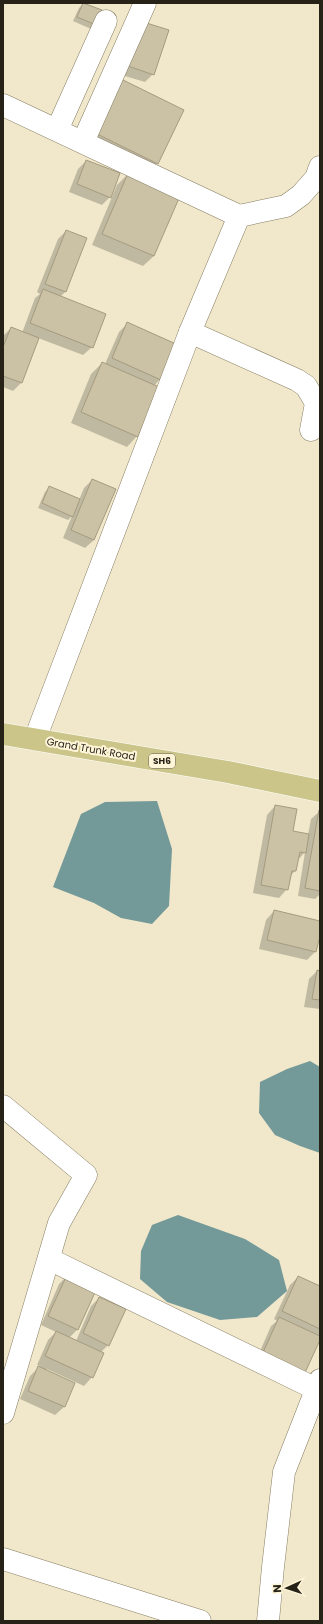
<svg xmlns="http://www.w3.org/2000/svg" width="323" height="1624" font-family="Poppins,sans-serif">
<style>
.water{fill:#739999}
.shadow{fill:#0003}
.building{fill:#cbc2a5;stroke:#a49b80}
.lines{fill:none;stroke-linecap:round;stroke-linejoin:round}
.minor-casing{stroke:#867d63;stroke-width:23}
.tertiary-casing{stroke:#867d63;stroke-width:23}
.primary-casing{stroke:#fff;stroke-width:23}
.minor{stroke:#fff;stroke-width:22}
.tertiary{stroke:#fff;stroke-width:22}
.primary{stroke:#cbc58a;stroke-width:22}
.labels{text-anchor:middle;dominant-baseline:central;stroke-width:4;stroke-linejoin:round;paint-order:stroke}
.shield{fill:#fff5d8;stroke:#676152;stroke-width:1}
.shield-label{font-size:9px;font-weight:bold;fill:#262218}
.street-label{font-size:10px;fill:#262218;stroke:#fff5d8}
</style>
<rect width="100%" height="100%" fill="#f1e8cb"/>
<g class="water">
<polygon points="157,801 172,849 169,906 152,924 121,918 94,903 53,887 81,814 105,802"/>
<polygon points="310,1061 320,1067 320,1153 300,1146 275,1135 259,1113 260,1082 287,1069"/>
<polygon points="178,1215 245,1239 279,1260 287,1291 257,1317 220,1320 167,1302 140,1279 141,1251 152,1225"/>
</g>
<g class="shadow">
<polygon points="84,3 101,11 91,29 73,21 79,8"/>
<polygon points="140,22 153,74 145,82 118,74"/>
<polygon points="121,80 157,163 147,174 85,144"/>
<polygon points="86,161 110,197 102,205 69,192 78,169"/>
<polygon points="128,174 154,256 143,266 92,245 117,185"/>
<polygon points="66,231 85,239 65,292 60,297 92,347 83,355 38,338 21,383 13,391 3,387 3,336 11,328 22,333 35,298 40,294 37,292 58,239"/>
<polygon points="127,324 160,379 154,386 137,436 127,447 71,423 91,374 102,363 105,364 119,332"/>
<polygon points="92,480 94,540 85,548 63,538 72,516 68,520 38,508 45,492 50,487 79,500 84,488"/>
<polygon points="275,806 292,832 308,835 311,819 320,811 320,894 315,899 298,896 305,852 297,861 295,871 289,877 287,889 279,898 253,893 267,815"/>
<polygon points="274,911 320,922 320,932 315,952 307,960 259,949 266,920"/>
<polygon points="317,971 320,972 320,1009 304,1007 309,979"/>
<polygon points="67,1276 77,1330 69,1338 76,1341 91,1306 99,1298 108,1345 101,1352 92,1377 84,1386 47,1369 46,1371 74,1384 64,1407 55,1415 20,1399 30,1376 40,1366 37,1365 48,1340 56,1332 41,1325 59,1284"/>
<polygon points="298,1277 320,1287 320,1338 254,1365 271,1326 277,1321 274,1319 290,1285"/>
</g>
<g class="building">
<polygon points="83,3 102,10 96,25 77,17"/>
<polygon points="140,21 169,30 154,75 125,65"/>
<polygon points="121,79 184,110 158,164 95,133"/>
<polygon points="86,160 120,173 111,198 77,184"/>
<polygon points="128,173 180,196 154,256 102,234"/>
<polygon points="66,230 87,238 66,292 45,284"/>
<polygon points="43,289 106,314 93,348 30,323"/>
<polygon points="127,322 176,344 161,380 112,358"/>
<polygon points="11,327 39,338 22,383 3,376 3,347"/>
<polygon points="102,362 159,387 138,437 81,412"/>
<polygon points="92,479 116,489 94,540 71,530"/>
<polygon points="49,486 80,499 73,517 42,503"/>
<polygon points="275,805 297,809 293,831 309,834 306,853 300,852 296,871 292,871 288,890 261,885"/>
<polygon points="319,810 320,810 320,891 305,888"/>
<polygon points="274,910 320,921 320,936 316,952 267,940"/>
<polygon points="317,970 320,971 320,1000 312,999"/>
<polygon points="67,1275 97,1288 78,1330 48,1316"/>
<polygon points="298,1276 320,1286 320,1329 282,1311"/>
<polygon points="99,1297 126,1309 109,1346 83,1333"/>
<polygon points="279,1317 320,1336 320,1340 303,1377 261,1357"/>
<polygon points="56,1331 104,1353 93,1378 45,1356"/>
<polygon points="38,1366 75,1383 65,1407 28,1391"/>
</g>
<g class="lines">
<g class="minor-casing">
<g id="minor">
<polyline points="3,105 239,216"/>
<polyline points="57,130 106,21"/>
<polyline points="83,142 145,3"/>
<polyline points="190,332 297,380 306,386 316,403 311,430"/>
<polyline points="3,1106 86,1175 59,1223 3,1413"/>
<polyline points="49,1259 316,1389"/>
<polyline points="3,1559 200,1621"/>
<polyline points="268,1621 273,1567 284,1472 320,1380"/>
</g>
</g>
<g class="tertiary-casing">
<polyline id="tertiary" points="35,739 190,332 239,216 286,206 301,195 316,178 320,167"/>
</g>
<g class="primary-casing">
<polyline id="primary" points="3,734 228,772 320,791"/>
</g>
<use href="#minor" class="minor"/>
<use href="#tertiary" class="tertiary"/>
<use href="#primary" class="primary"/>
</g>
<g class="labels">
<rect class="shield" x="149" y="754" width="26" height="14" rx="3"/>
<g class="shield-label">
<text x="162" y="761">SH6</text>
</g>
<g class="street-label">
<text transform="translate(91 749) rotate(10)">Grand Trunk Road</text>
</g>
</g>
<rect width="323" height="1624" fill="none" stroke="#262218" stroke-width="8"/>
<g transform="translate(287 1588) rotate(267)" stroke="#fff5d8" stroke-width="3" paint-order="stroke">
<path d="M0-3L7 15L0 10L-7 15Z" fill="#262218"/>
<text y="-6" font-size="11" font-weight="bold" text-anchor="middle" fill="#262218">N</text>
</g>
</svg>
